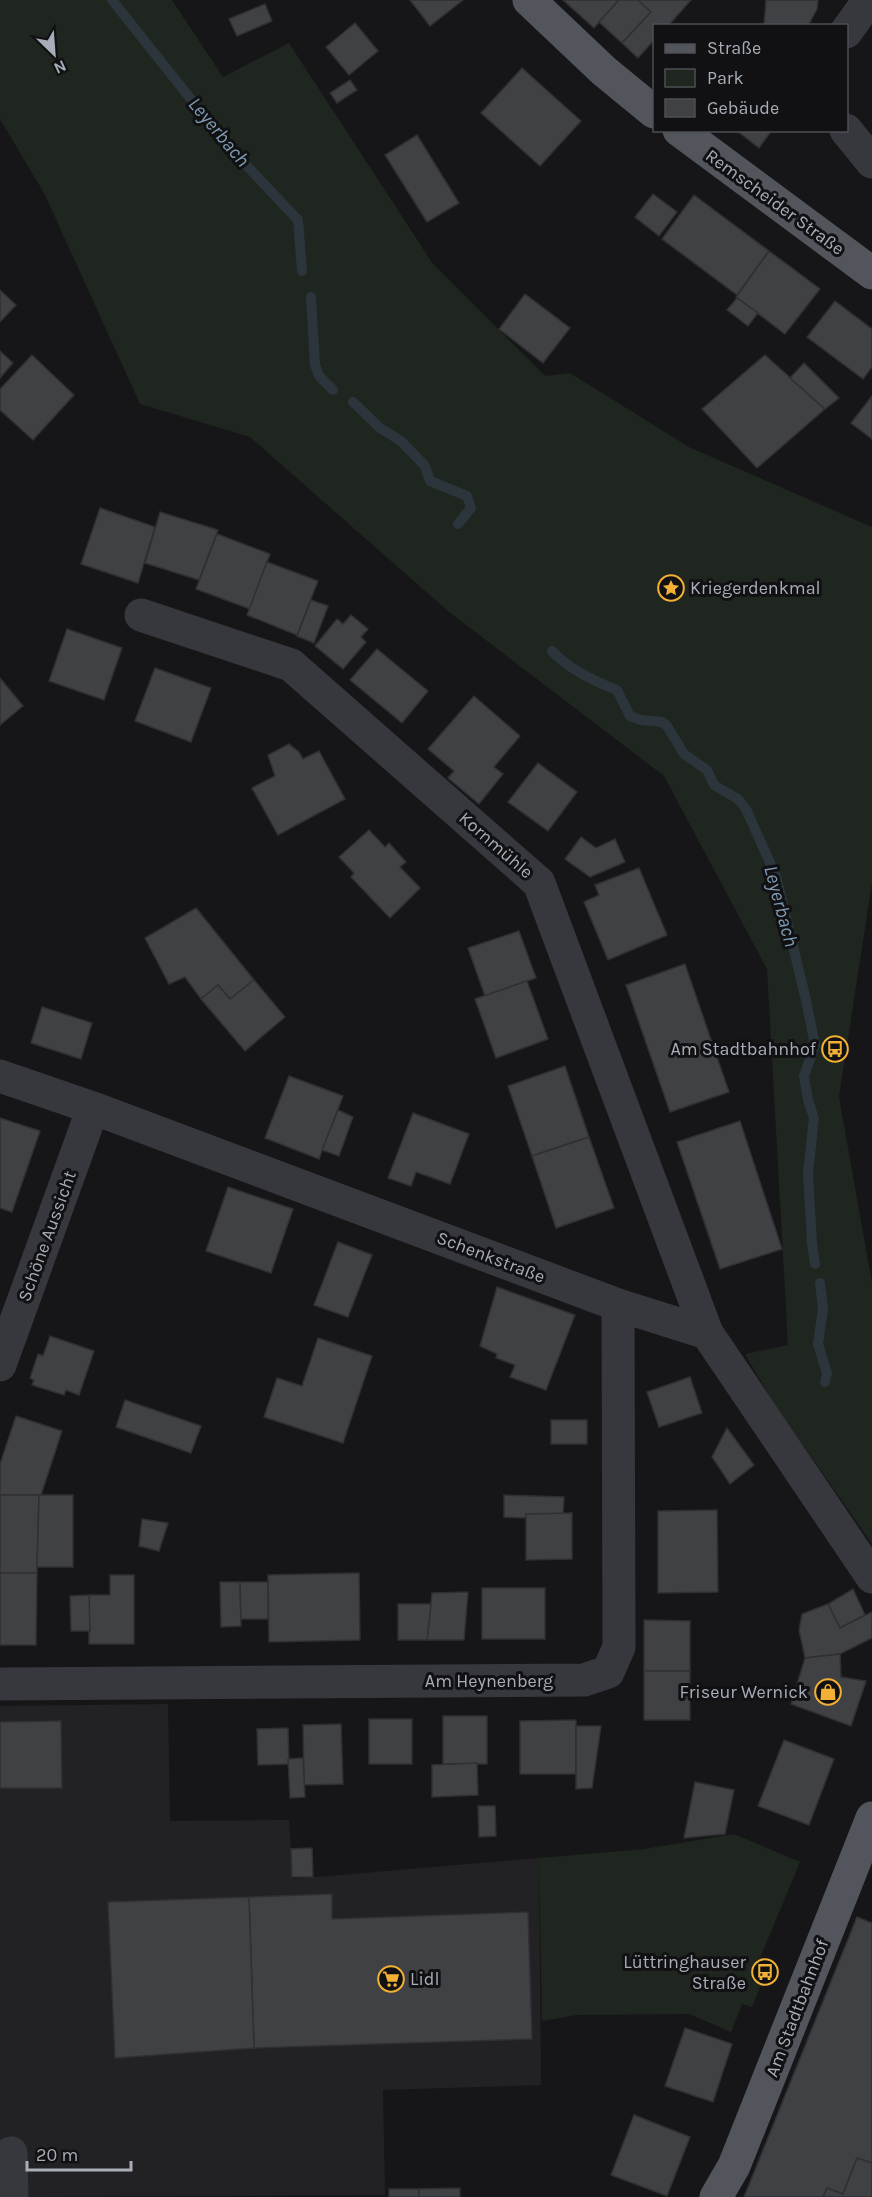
<svg xmlns="http://www.w3.org/2000/svg" width="872" height="2197" font-family="Karla,sans-serif">
<style>
.built{fill:#222225}
.green{fill:#1e261f}
.lines{fill:none;stroke-linecap:round;stroke-linejoin:round}
.stream{stroke:#2c353c;stroke-width:10}
.building{fill:#404145;stroke:#303034;stroke-width:1.5}
.minor{stroke:#37383d;stroke-width:33}
.major{stroke:#53555c;stroke-width:33}
.labels{text-anchor:middle;dominant-baseline:central;stroke-width:6;stroke-linejoin:round;paint-order:stroke}
.street-label{font-size:18px;fill:#a8adb8;stroke:#111113}
.poi-label{font-size:18px;fill:#a8adb8;stroke:#111113;text-anchor:end}
.water-label{font-size:20px;font-style:italic;fill:#7f9bb3;stroke:#111113}
</style>
<rect width="100%" height="100%" fill="#161618"/>
<polygon class="built" points="168,1704 170,1821 289,1820 293,1879 539,1858 541,2085 383,2090 385,2195 0,2197 0,1706"/>
<g class="green">
<polygon points="0,0 172,0 223,77 289,43 433,264 545,376 570,373 689,447 872,527 872,883 839,1097 872,1283 872,1544 773,1402 745,1354 788,1345 767,969 664,776 449,612 250,437 140,404 44,193 0,119"/>
<polygon points="734,1834 800,1862 751,1980 761,1985 752,2007 742,2004 731,2032 689,2014 577,2015 542,2021 539,1858 644,1849"/>
</g>
<g class="lines">
<g class="stream">
<polyline points="112,0 229,147 298,220 302,271"/>
<polyline points="311,297 315,365 319,376 333,390"/>
<polyline points="353,402 380,428 401,441 425,466 430,481 467,496 471,508 458,524"/>
<path d="M 552,651 C 570,670 593,681 617,690 L 630,716 L 641,720 L 662,722 L 667,726 L 684,754 L 707,770 L 714,785 L 738,799 L 746,809 L 776,876 L 806,1000 L 815,1045 L 804,1076 L 808,1100 L 814,1118 L 808,1174 L 812,1243 L 815,1264"/>
<polyline points="820,1283 823,1309 818,1344 827,1373 825,1382"/>
</g>
</g>
<g class="building">
<polygon points="410,0 463,0 430,26"/>
<polygon points="563,0 619,0 594,28"/>
<polygon points="619,0 638,0 651,12 622,43 599,22"/>
<polygon points="638,0 691,0 668,26 654,26 654,40 638,58 622,43 651,12"/>
<polygon points="766,0 818,0 817,9 808,26 764,26"/>
<polygon points="265,4 272,21 237,36 229,19"/>
<polygon points="355,23 378,51 349,75 326,47"/>
<polygon points="522,68 581,121 540,166 481,113"/>
<polygon points="350,80 357,90 337,103 330,93"/>
<polygon points="736,130 772,130 759,148"/>
<polygon points="417,135 459,203 427,222 385,155"/>
<polygon points="653,194 677,212 659,236 635,217"/>
<polygon points="694,195 769,251 737,295 662,239"/>
<polygon points="769,251 820,289 785,334 736,297"/>
<polygon points="0,290 16,305 0,322"/>
<polygon points="525,294 570,328 543,363 499,329"/>
<polygon points="737,298 758,313 748,326 727,310"/>
<polygon points="835,301 872,329 872,367 863,379 807,337"/>
<polygon points="0,351 13,363 0,378"/>
<polygon points="32,355 74,395 33,440 0,410 0,389"/>
<polygon points="765,355 825,409 757,468 702,409"/>
<polygon points="804,363 839,398 825,409 790,378"/>
<polygon points="872,396 872,439 851,423"/>
<polygon points="100,508 155,527 138,583 81,564"/>
<polygon points="160,512 218,530 199,580 145,563"/>
<polygon points="217,534 270,554 250,609 196,589"/>
<polygon points="267,562 318,581 297,635 247,615"/>
<polygon points="311,600 328,606 314,643 297,636"/>
<polygon points="351,615 368,629 361,637 366,642 343,669 315,646 337,619 343,624"/>
<polygon points="67,629 122,648 104,700 49,681"/>
<polygon points="377,649 428,691 402,723 350,680"/>
<polygon points="155,668 211,688 191,742 135,721"/>
<polygon points="0,678 23,706 0,725"/>
<polygon points="474,696 520,736 494,767 503,774 479,804 448,778 454,771 428,749"/>
<polygon points="289,744 299,752 303,759 319,751 345,799 278,835 252,788 275,776 268,755"/>
<polygon points="538,763 577,792 548,831 508,802"/>
<polygon points="369,830 385,847 389,843 406,862 400,867 420,888 390,918 351,877 354,873 339,857"/>
<polygon points="581,837 596,848 615,839 625,862 590,877 565,859"/>
<polygon points="639,868 667,935 608,960 584,902 599,895 595,885"/>
<polygon points="196,908 254,980 230,999 218,985 201,999 185,977 169,984 145,938"/>
<polygon points="519,931 536,978 485,996 468,948"/>
<polygon points="685,964 729,1092 670,1112 626,985"/>
<polygon points="254,980 285,1017 245,1051 201,999 218,985 230,999"/>
<polygon points="527,981 548,1039 496,1058 475,999"/>
<polygon points="42,1007 92,1023 81,1059 31,1043"/>
<polygon points="565,1066 589,1137 532,1156 508,1086"/>
<polygon points="289,1076 343,1096 319,1159 265,1138"/>
<polygon points="338,1110 353,1117 339,1156 322,1150"/>
<polygon points="413,1113 469,1134 450,1184 416,1172 411,1186 388,1178"/>
<polygon points="0,1118 40,1131 12,1212 0,1208"/>
<polygon points="740,1121 782,1249 720,1269 677,1142"/>
<polygon points="589,1137 614,1208 556,1228 532,1156"/>
<polygon points="228,1187 293,1209 271,1273 206,1251"/>
<polygon points="338,1242 372,1255 348,1317 314,1305"/>
<polygon points="497,1287 575,1315 546,1390 510,1377 515,1365 496,1358 497,1354 480,1346"/>
<polygon points="50,1336 94,1351 79,1395 66,1390 64,1395 32,1385 34,1380 30,1378 38,1354 43,1356"/>
<polygon points="318,1338 372,1356 343,1443 264,1417 277,1378 302,1386"/>
<polygon points="690,1377 702,1413 659,1427 647,1392"/>
<polygon points="125,1400 201,1426 191,1453 116,1427"/>
<polygon points="16,1416 62,1431 41,1495 0,1495 0,1464"/>
<rect x="551" y="1420" width="36" height="24"/>
<polygon points="727,1428 754,1465 730,1484 712,1457"/>
<polygon points="0,1495 39,1495 37,1573 0,1573"/>
<polygon points="39,1495 73,1495 73,1567 37,1567"/>
<polygon points="504,1495 564,1497 563,1514 526,1514 526,1518 504,1517"/>
<polygon points="717,1510 718,1592 658,1593 658,1511"/>
<polygon points="572,1513 572,1559 526,1560 526,1514"/>
<polygon points="142,1519 168,1523 159,1551 139,1546"/>
<polygon points="0,1573 37,1573 36,1645 0,1645"/>
<polygon points="359,1573 360,1640 269,1642 268,1575"/>
<polygon points="110,1575 134,1575 134,1644 89,1644 89,1595 110,1595"/>
<polygon points="220,1582 240,1582 241,1626 221,1627"/>
<polygon points="240,1582 268,1582 268,1619 241,1619"/>
<rect x="482" y="1588" width="63" height="51"/>
<polygon points="853,1589 865,1615 840,1628 828,1604"/>
<polygon points="468,1592 464,1640 427,1640 432,1593"/>
<polygon points="89,1595 90,1631 71,1631 70,1596"/>
<polygon points="398,1604 431,1604 427,1640 398,1640"/>
<polygon points="828,1604 840,1628 872,1612 872,1638 840,1654 805,1658 799,1630 802,1614"/>
<polygon points="644,1620 690,1621 690,1671 644,1671"/>
<polygon points="840,1654 841,1677 866,1681 851,1726 791,1704 805,1658"/>
<rect x="644" y="1671" width="46" height="49"/>
<rect x="443" y="1716" width="44" height="48"/>
<rect x="369" y="1719" width="43" height="45"/>
<polygon points="576,1720 576,1774 520,1774 520,1721"/>
<polygon points="61,1721 62,1788 0,1788 0,1722"/>
<polygon points="341,1724 343,1784 304,1785 303,1725"/>
<polygon points="576,1726 601,1726 592,1788 576,1789"/>
<polygon points="288,1728 289,1764 258,1765 257,1729"/>
<polygon points="784,1740 834,1759 809,1825 758,1806"/>
<polygon points="303,1758 305,1797 290,1798 288,1759"/>
<polygon points="477,1763 478,1795 432,1797 432,1765"/>
<polygon points="695,1782 734,1790 725,1834 684,1838"/>
<polygon points="478,1806 495,1806 496,1836 479,1837"/>
<polygon points="312,1848 313,1877 292,1877 291,1849"/>
<polygon points="332,1894 332,1919 528,1912 532,2039 254,2048 249,1897"/>
<polygon points="249,1897 254,2048 115,2058 108,1902"/>
<polygon points="857,1917 872,1923 872,2163 857,2158 843,2194 827,2188 823,2197 744,2197"/>
<polygon points="685,2028 732,2044 713,2102 665,2086"/>
<polygon points="634,2115 690,2137 667,2196 611,2175"/>
<polygon points="857,2158 872,2163 872,2197 823,2197 827,2188 843,2194"/>
<polygon points="460,2188 460,2197 419,2197 419,2189"/>
<rect x="389" y="2189" width="30" height="8"/>
</g>
<g class="lines">
<g class="minor">
<polyline points="846,32 869,0"/>
<polyline points="846,130 872,162"/>
<polyline points="141,615 291,665 539,883 707,1333 872,1577"/>
<polyline points="0,1076 93,1108 618,1305 707,1333"/>
<polyline points="0,1365 93,1108"/>
<polyline points="0,1684 584,1680 608,1672 619,1647 618,1305"/>
<polyline points="11,2153 12,2197"/>
</g>
<g class="major">
<polyline points="529,0 604,71 654,112"/>
<polyline points="679,130 872,273"/>
<polyline points="716,2197 734,2166 872,1818"/>
</g>
</g>
<defs>
<g id="sight-ring" transform="scale(1.35)"><circle r="9.5" fill="#111113" stroke="#f2b134" stroke-width="1.5"/><path d="M0-6L1.8-2.2L6-1.7L2.9 1.2L3.7 5.4L0 3.3L-3.7 5.4L-2.9 1.2L-6-1.7L-1.8-2.2Z" fill="#f2b134"/></g>
<g id="bus-ring" transform="scale(1.35)"><circle r="9.5" fill="#111113" stroke="#f2b134" stroke-width="1.5"/><path d="M-5-6H5V4H4V6H2V4H-2V6H-4V4H-5ZM-3.5-4V0h7V-4ZM-3.5 1.2v1.5H-2V1.2ZM2 1.2v1.5H3.5V1.2Z" fill="#f2b134"/></g>
<g id="shop-ring" transform="scale(1.35)"><circle r="9.5" fill="#111113" stroke="#f2b134" stroke-width="1.5"/><path d="M-5-2.5h2.3a2.7 3.5 0 0 1 5.4 0H5L5.5 6h-11ZM-1.5-2.5h3a1.5 2.3 0 0 0-3 0Z" fill="#f2b134"/></g>
<g id="supermarket-ring" transform="scale(1.35)"><circle r="9.5" fill="#111113" stroke="#f2b134" stroke-width="1.5"/><path d="M-6-5.5h2.5l.6 2H6L4.5 2H-2.5L-4.4-4H-6ZM-1.5 3.2a1.3 1.3 0 1 0 .1 0ZM3 3.2a1.3 1.3 0 1 0 .1 0Z" fill="#f2b134"/></g>
</defs>
<g fill-rule="evenodd">
<use href="#sight-ring" x="671" y="588"/>
<use href="#bus-ring" x="835" y="1049"/>
<use href="#shop-ring" x="828" y="1692"/>
<use href="#bus-ring" x="765" y="1972"/>
<use href="#supermarket-ring" x="391" y="1979"/>
</g>
<g class="labels">
<g class="street-label">
<text transform="translate(775 202) rotate(36)">Remscheider Straße</text>
<text transform="translate(496 845) rotate(41)">Kornmühle</text>
<text transform="translate(47 1236) rotate(-70)">Schöne Aussicht</text>
<text transform="translate(491 1257) rotate(21)">Schenkstraße</text>
<text x="489" y="1681">Am Heynenberg</text>
<text transform="translate(797 2008) rotate(-69)">Am Stadtbahnhof</text>
</g>
<g class="poi-label">
<text x="690" y="588" text-anchor="start">Kriegerdenkmal</text>
<text x="816" y="1049">Am Stadtbahnhof</text>
<text x="808" y="1692">Friseur Wernick</text>
<text x="746" y="1962">Lüttringhauser<tspan x="746" dy="21">Straße</tspan></text>
<text x="410" y="1979" text-anchor="start">Lidl</text>
</g>
<g class="water-label">
<text transform="translate(219 132) rotate(50)">Leyerbach</text>
<text transform="translate(781 906) rotate(75)">Leyerbach</text>
</g>
</g>
<rect x="653" y="24" width="195" height="108" fill="#111113" stroke="#4d4f55" stroke-width="1.5"/>
<rect x="665" y="44" width="30" height="9" fill="#53555c" stroke="#4d4f55" stroke-width="1.5"/>
<text x="707" y="54" font-size="18" fill="#a8adb8">Straße</text>
<rect x="665" y="69" width="30" height="18" fill="#1e261f" stroke="#4d4f55" stroke-width="1.5"/>
<text x="707" y="84" font-size="18" fill="#a8adb8">Park</text>
<rect x="665" y="99" width="30" height="18" fill="#404145" stroke="#4d4f55" stroke-width="1.5"/>
<text x="707" y="114" font-size="18" fill="#a8adb8">Gebäude</text>
<g transform="translate(54 54) rotate(155)" stroke="#111113" stroke-width="4.5" paint-order="stroke">
<path d="M0-4.5L10 22L0 15L-10 22Z" fill="#a8adb8"/>
<text y="-9" font-size="16" font-weight="bold" text-anchor="middle" fill="#a8adb8">N</text>
</g>
<path d="M27 2161v9h104v-9" fill="none" stroke="#a8adb8" stroke-width="3"/>
<text x="36" y="2161" font-size="18" fill="#a8adb8" stroke="#111113" stroke-width="4.5" paint-order="stroke">20 m</text>
</svg>
